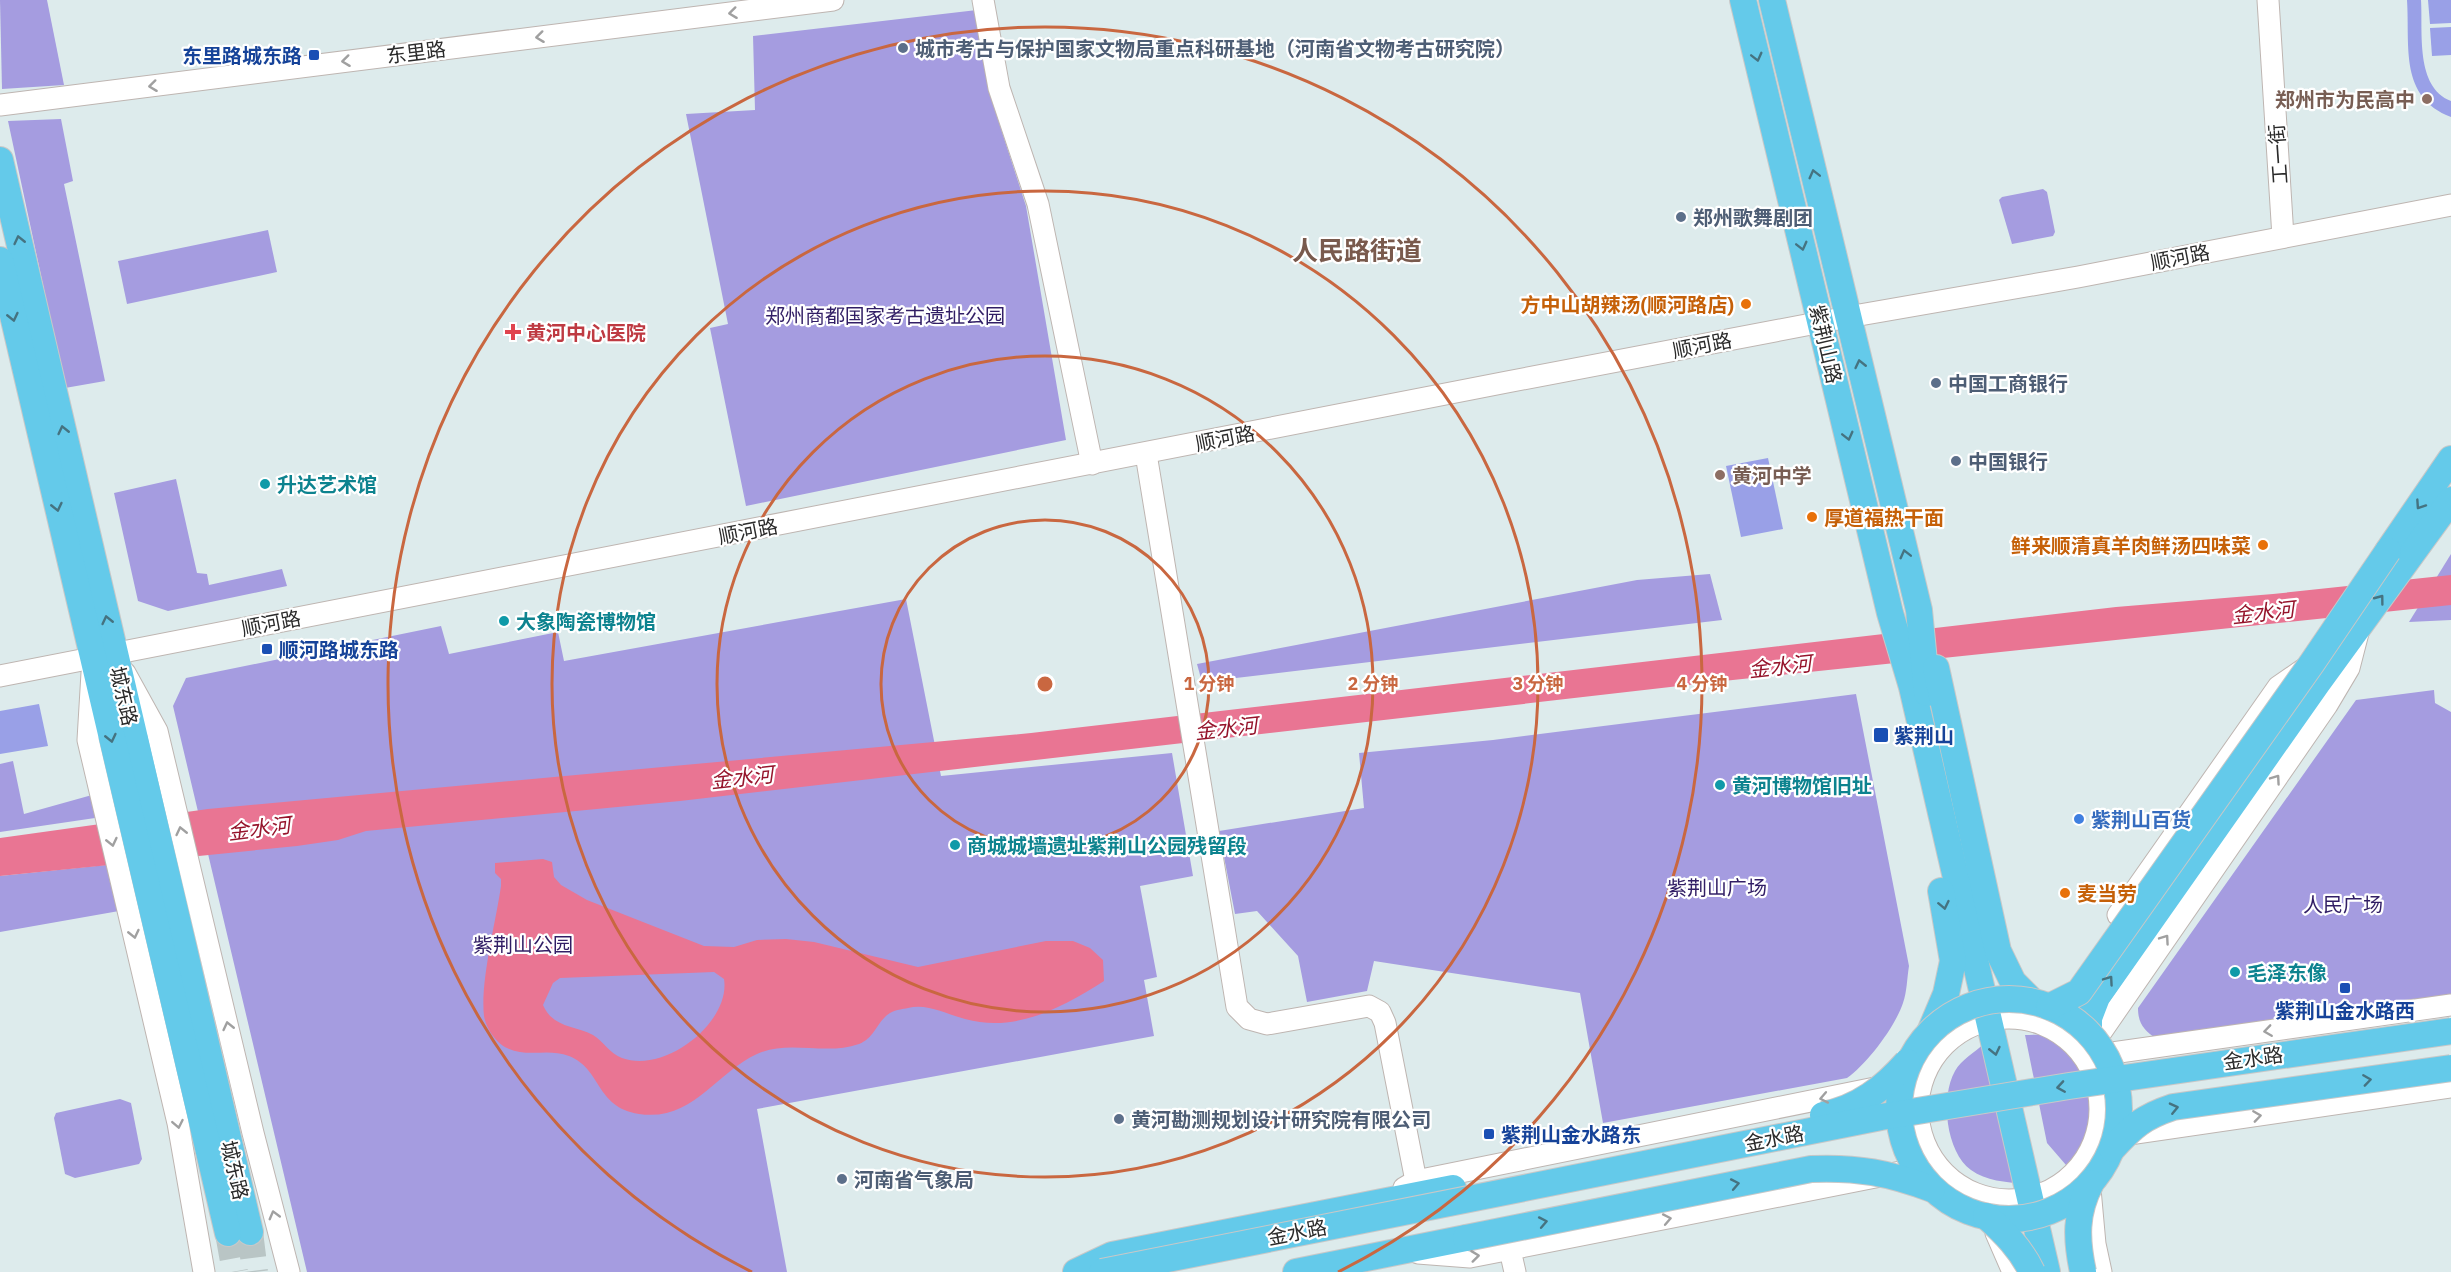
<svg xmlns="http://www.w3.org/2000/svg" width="2451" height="1272" font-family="'IBM Plex Sans','Noto Sans SC',sans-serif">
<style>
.green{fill:#a59ce0}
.pitch{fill:#99a0e7}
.water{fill:#e97593;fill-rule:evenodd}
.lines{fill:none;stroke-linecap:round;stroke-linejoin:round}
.major-tunnel{stroke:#b9c5c5;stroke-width:26;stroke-dasharray:26 13;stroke-linecap:butt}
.minor-casing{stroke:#beb5b1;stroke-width:23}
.major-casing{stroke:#c8c8c8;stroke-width:28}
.minor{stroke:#fff;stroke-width:21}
.major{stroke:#64caea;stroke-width:26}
.major-bridge-casing{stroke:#c8c8c8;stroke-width:28;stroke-linecap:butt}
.major-bridge{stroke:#64caea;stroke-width:26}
.oneway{stroke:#a0a0a0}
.oneway2{stroke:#457381}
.ring{fill:none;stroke:#c96740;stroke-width:3}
.service-dot{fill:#5c6f8a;stroke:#fff;stroke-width:2}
.transit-dot{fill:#1a4fb4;stroke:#fff;stroke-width:2}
.education-dot{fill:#8d6e63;stroke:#fff;stroke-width:2}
.food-dot{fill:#e8710a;stroke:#fff;stroke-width:2}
.health-dot{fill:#e0444e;stroke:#fff;stroke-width:2}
.culture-dot{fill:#0f9aa8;stroke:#fff;stroke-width:2}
.shop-dot{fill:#3f7fe0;stroke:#fff;stroke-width:2}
.labels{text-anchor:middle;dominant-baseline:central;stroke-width:4.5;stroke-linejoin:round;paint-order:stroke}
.service-label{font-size:20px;font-weight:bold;fill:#4e5e75;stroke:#fff;text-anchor:start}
.street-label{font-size:20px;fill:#2b2b2b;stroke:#fff}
.transit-label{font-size:20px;font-weight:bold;fill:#164399;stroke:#fff;text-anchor:start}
.education-label{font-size:20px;font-weight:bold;fill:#785e54;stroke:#fff;text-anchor:end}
.food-label{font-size:20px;font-weight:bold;fill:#c56008;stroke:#fff;text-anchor:end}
.park-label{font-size:20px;fill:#311e65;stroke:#fff}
.health-label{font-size:20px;font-weight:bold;fill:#be3a42;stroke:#fff;text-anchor:start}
.culture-label{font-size:20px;font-weight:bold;fill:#0d838f;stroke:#fff;text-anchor:start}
.shop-label{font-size:20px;font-weight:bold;fill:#366cbe;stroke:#fff;text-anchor:start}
.water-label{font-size:21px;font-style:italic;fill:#95142b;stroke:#fff}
.district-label{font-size:26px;font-weight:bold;fill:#795a4d;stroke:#fff}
.centre{fill:#c96740;stroke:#fff;stroke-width:3}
.ring-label{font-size:18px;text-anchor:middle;font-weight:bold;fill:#c96740;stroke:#fff;stroke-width:4.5;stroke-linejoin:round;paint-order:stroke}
</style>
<rect width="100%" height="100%" fill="#ddebec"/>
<g class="green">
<polygon points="0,0 47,0 64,85 2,89"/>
<polygon points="977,10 992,101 1026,206 1066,440 746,506 710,328 728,324 686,114 755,110 753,36"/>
<polygon points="61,119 73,181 64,184 105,381 65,388 8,121"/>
<polygon points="2043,189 2047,192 2055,232 2053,236 2012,244 1999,200 2002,197"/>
<polygon points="268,230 277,272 127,304 118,261"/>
<polygon points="176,479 197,573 207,574 209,585 282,569 287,586 168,611 138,601 114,493"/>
<polygon points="2451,554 2451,620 2409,622"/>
<polygon points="1710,574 1722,620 1202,682 1197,664 1637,580"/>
<polygon points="906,599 941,776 1172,753 1193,876 1140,886 1157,977 1144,980 1154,1036 757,1109 787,1272 307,1272 173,706 186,678 441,626 449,654 558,632 564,661"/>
<path d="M 2434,690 L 2435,703 L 2451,712 L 2451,997 L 2157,1039 C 2144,1031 2138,1023 2138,1008 L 2356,700 Z"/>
<path d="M 1856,694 L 1909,966 C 1907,978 1907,992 1903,1003 C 1895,1027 1867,1064 1847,1078 L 1603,1123 L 1580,993 L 1374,961 L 1367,991 L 1307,1002 L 1298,956 L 1257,911 L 1235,914 L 1219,831 L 1364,808 L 1359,753 L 1493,740 Z"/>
<polygon points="13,761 24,814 92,795 95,818 0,832 0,764"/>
<polygon points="106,865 119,911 0,932 0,876"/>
<path d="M 2025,1035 C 2032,1035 2042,1034 2048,1036 C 2102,1058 2108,1128 2066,1165 L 2047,1143 Z"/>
<path d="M 1985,1043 L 2024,1184 C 2006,1182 1986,1181 1971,1170 C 1946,1152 1940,1097 1955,1071 C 1961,1060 1975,1052 1985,1043 Z"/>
<polygon points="120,1099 131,1103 142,1159 139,1164 75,1178 65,1174 54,1118 56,1113"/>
</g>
<g class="pitch">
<path d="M 2407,0 L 2421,0 C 2423,32 2415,87 2451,101 L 2451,117 C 2399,97 2410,47 2407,0 Z"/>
<polygon points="2428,0 2451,0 2451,23 2430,24"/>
<polygon points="2451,27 2451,55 2432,56 2430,28"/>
<polygon points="1768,458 1783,529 1741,537 1726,466"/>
<polygon points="39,704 48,746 0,754 0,711"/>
</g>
<g class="water">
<polygon points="2451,575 2451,605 1714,682 680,801 366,831 338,840 297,846 0,876 0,838 208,809 1031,733 2116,607 2273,594"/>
<path d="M 543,859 L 552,862 L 554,877 L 561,885 L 587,900 L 704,946 L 734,947 L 757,940 L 786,939 L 814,942 L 918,967 L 1046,941 L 1073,941 L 1090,948 L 1103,960 L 1104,981 C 1061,1008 1016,1033 965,1019 C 946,1014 927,1003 908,1008 C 903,1009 895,1010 890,1013 C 877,1021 875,1038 859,1044 C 825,1056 789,1039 757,1054 C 715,1073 693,1122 639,1114 C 595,1107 602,1069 569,1056 C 548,1048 527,1058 507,1048 C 496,1043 486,1028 484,1016 C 480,982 496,921 501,886 L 501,879 L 495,873 L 495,863 ZM 714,972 L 724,979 C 731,1022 665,1074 622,1058 C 610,1054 603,1041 593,1035 C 574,1025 553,1028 543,1005 L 553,983 L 560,978 Z"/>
</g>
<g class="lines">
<g class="major-tunnel">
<polyline points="250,1232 255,1272"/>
<polyline points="228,1233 235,1272"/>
</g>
<g class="minor-casing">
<g id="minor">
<polyline points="983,0 999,88 1038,204 1092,464"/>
<polyline points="2268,0 2283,237"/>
<polyline points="0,105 833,0"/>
<polyline points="1146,454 1237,1007 1249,1019 1267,1024 1369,1006 1380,1012 1385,1023 1416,1181"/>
<polyline points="92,673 88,740 178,1123 204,1272"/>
<polyline points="125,673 157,731 253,1133 289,1272"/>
<polyline points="0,676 1507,382 1848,317 2078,277 2451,205"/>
<polyline points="2118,915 2278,687 2304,669"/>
<circle cx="2009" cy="1109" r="91"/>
<polyline points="2086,1054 2327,705 2349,668 2358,633"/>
<polyline points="2084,1057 2451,1005"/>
<polyline points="2122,1135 2451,1087"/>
<polyline points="1404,1188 1416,1181 1875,1088"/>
<polyline points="2090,1189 2095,1244 2101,1272"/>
<polyline points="1996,1233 2013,1272"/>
<polyline points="1510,1250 1515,1272"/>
<polyline points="1418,1253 1470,1257 1936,1165"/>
</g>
</g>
<g class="major-casing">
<g id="major">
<polyline points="1743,0 1890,613 1912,687 2047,1272"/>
<polyline points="1772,0 1919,610 1927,693"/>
<polyline points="0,160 250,1232"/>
<polyline points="0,260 228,1233"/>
<polyline points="2388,551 2451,459"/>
<polyline points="1936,668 1998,951 2013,982 2033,1002"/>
<polyline points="1930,1032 1946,994 1953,961 1941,891"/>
<polyline points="2089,1033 2089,1018 2097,997 2317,684 2451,500"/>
<polyline points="1076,1272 1112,1255 1453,1188"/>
<polyline points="1296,1272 1466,1238"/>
</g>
</g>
<use href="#minor" class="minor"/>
<use href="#major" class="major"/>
<g class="major-bridge-casing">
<g id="major-bridge">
<circle cx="2009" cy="1109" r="110"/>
<polyline points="2049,1007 2079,992 2312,663 2388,551"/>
<path d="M 1823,1115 C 1859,1108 1884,1088 1907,1062"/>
<path d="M 2112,1149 C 2133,1126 2143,1117 2173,1107 L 2451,1068"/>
<path d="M 1986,1216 C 2005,1233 2021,1249 2032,1272"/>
<path d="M 1466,1238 L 1811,1169 C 1858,1167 1889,1173 1932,1189"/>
<polyline points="1102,1272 1881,1117 2069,1086 2451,1031"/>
<path d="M 2083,1272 C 2076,1239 2075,1213 2091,1183"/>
</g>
</g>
<use href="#major-bridge" class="major-bridge"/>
</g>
<defs><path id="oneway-chevron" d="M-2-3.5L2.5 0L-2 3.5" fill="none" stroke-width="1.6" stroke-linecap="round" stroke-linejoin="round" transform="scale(1.5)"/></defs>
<g class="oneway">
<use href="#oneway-chevron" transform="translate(733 13) rotate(173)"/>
<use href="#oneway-chevron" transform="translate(540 37) rotate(173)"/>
<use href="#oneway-chevron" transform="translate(346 61) rotate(173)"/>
<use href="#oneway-chevron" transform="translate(153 86) rotate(173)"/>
<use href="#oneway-chevron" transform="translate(2276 779) rotate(-55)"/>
<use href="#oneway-chevron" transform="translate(181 831) rotate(-103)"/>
<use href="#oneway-chevron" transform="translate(112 842) rotate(77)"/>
<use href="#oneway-chevron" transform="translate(134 934) rotate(77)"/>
<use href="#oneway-chevron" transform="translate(2165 939) rotate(-55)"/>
<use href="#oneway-chevron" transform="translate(228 1026) rotate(-103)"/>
<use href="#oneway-chevron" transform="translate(2268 1031) rotate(172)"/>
<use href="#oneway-chevron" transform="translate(1824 1098) rotate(169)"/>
<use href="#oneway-chevron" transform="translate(2257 1116) rotate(-8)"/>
<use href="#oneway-chevron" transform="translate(178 1124) rotate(79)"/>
<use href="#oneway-chevron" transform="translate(274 1215) rotate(-105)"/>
<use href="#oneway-chevron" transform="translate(1667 1219) rotate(-11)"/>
<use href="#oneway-chevron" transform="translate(1475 1256) rotate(-7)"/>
</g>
<g class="oneway2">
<use href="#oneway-chevron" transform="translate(1757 57) rotate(76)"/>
<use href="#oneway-chevron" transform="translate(1814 174) rotate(-104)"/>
<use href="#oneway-chevron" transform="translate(19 240) rotate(-103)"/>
<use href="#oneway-chevron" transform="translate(1802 246) rotate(76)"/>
<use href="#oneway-chevron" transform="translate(13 317) rotate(77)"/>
<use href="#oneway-chevron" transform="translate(1860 364) rotate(-103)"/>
<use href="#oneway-chevron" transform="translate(63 430) rotate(-103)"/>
<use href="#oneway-chevron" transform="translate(1848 436) rotate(76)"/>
<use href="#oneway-chevron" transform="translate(2420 505) rotate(124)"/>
<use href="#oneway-chevron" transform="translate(57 507) rotate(77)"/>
<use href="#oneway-chevron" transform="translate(1905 554) rotate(-104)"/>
<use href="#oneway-chevron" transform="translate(2380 599) rotate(-53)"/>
<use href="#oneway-chevron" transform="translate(107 620) rotate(-103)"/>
<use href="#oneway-chevron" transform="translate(111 738) rotate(77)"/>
<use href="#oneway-chevron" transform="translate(1944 905) rotate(78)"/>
<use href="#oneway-chevron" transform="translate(2109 980) rotate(-55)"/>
<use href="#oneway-chevron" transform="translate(1995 1051) rotate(77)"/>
<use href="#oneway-chevron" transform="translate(2367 1080) rotate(-8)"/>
<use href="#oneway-chevron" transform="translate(2061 1087) rotate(171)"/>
<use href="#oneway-chevron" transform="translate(2174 1108) rotate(-13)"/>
<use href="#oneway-chevron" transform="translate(1735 1184) rotate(-11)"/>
<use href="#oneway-chevron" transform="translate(1543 1222) rotate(-11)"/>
</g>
<g class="ring">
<circle cx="1045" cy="684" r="164"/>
<circle cx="1045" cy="684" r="328"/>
<circle cx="1045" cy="684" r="493"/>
<path d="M752 1272A657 657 0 1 1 1338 1272"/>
</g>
<g class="service-dot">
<circle cx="903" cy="48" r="6"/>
<circle cx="1681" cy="217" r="6"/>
<circle cx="1936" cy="383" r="6"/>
<circle cx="1956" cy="461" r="6"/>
<circle cx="1119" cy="1119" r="6"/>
<circle cx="842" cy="1179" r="6"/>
</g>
<g class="transit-dot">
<rect x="308" y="49" width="12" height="12" rx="3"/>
<rect x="261" y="643" width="12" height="12" rx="3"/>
<rect x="1873" y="727" width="16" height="16" rx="3"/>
<rect x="2339" y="982" width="12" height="12" rx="3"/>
<rect x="1483" y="1128" width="12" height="12" rx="3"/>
</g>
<g class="education-dot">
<circle cx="2427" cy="99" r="6"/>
<circle cx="1720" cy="475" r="6"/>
</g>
<g class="food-dot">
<circle cx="1746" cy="304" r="6"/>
<circle cx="1812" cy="517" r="6"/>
<circle cx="2263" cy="545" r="6"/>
<circle cx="2065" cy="893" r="6"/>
</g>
<path class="health-dot" d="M510 323h6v6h6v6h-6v6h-6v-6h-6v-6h6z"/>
<g class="culture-dot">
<circle cx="265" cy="484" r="6"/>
<circle cx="504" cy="621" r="6"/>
<circle cx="1720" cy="785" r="6"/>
<circle cx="955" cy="845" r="6"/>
<circle cx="2235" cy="972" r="6"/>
</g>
<circle class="shop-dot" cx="2079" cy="819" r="6"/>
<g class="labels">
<g class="service-label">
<text x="915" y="48">城市考古与保护国家文物局重点科研基地（河南省文物考古研究院）</text>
<text x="1693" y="217">郑州歌舞剧团</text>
<text x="1948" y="383">中国工商银行</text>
<text x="1968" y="461">中国银行</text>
<text x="1131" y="1119">黄河勘测规划设计研究院有限公司</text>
<text x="854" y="1179">河南省气象局</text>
</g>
<g class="street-label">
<text transform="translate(416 52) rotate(-7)">东里路</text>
<text transform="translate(2278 154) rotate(-94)">工一街</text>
<text transform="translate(2180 257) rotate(-11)">顺河路</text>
<text transform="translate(1826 344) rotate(77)">紫荆山路</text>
<text transform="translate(1702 345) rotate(-11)">顺河路</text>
<text transform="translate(1225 438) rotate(-11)">顺河路</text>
<text transform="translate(748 531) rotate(-11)">顺河路</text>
<text transform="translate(271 623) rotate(-11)">顺河路</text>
<text transform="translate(124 696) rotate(77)">城东路</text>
<text transform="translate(2253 1058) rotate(-8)">金水路</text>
<text transform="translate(1774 1138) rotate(-11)">金水路</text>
<text transform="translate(235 1170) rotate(77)">城东路</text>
<text transform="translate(1297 1232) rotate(-11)">金水路</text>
</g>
<g class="transit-label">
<text x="302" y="55" text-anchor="end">东里路城东路</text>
<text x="279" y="649">顺河路城东路</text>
<text x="1894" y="735">紫荆山</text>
<text x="2345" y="1010" text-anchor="middle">紫荆山金水路西</text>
<text x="1501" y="1134">紫荆山金水路东</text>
</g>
<g class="education-label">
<text x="2415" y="99">郑州市为民高中</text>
<text x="1732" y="475" text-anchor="start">黄河中学</text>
</g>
<g class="food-label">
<text x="1734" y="304">方中山胡辣汤(顺河路店)</text>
<text x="1824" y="517" text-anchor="start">厚道福热干面</text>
<text x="2251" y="545">鲜来顺清真羊肉鲜汤四味菜</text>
<text x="2077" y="893" text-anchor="start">麦当劳</text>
</g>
<g class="park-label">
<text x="885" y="315">郑州商都国家考古遗址公园</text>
<text x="1717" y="887">紫荆山广场</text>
<text x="2343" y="904">人民广场</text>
<text x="523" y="944">紫荆山公园</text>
</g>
<g class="health-label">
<text x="526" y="332">黄河中心医院</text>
</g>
<g class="culture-label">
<text x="277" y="484">升达艺术馆</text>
<text x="516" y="621">大象陶瓷博物馆</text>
<text x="1732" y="785">黄河博物馆旧址</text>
<text x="967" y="845">商城城墙遗址紫荆山公园残留段</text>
<text x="2247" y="972">毛泽东像</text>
</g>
<g class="shop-label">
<text x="2091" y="819">紫荆山百货</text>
</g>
<g class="water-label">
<text transform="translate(2263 612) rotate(-6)">金水河</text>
<text transform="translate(1780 666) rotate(-6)">金水河</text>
<text transform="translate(1226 728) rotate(-6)">金水河</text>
<text transform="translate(742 777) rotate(-6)">金水河</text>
<text transform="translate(259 828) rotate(-7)">金水河</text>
</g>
<g class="district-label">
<text x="1357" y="250">人民路街道</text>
</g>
</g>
<circle cx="1045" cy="684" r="9" class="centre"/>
<g class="ring-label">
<text x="1209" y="690">1 分钟</text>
<text x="1373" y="690">2 分钟</text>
<text x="1538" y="690">3 分钟</text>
<text x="1702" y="690">4 分钟</text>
</g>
</svg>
